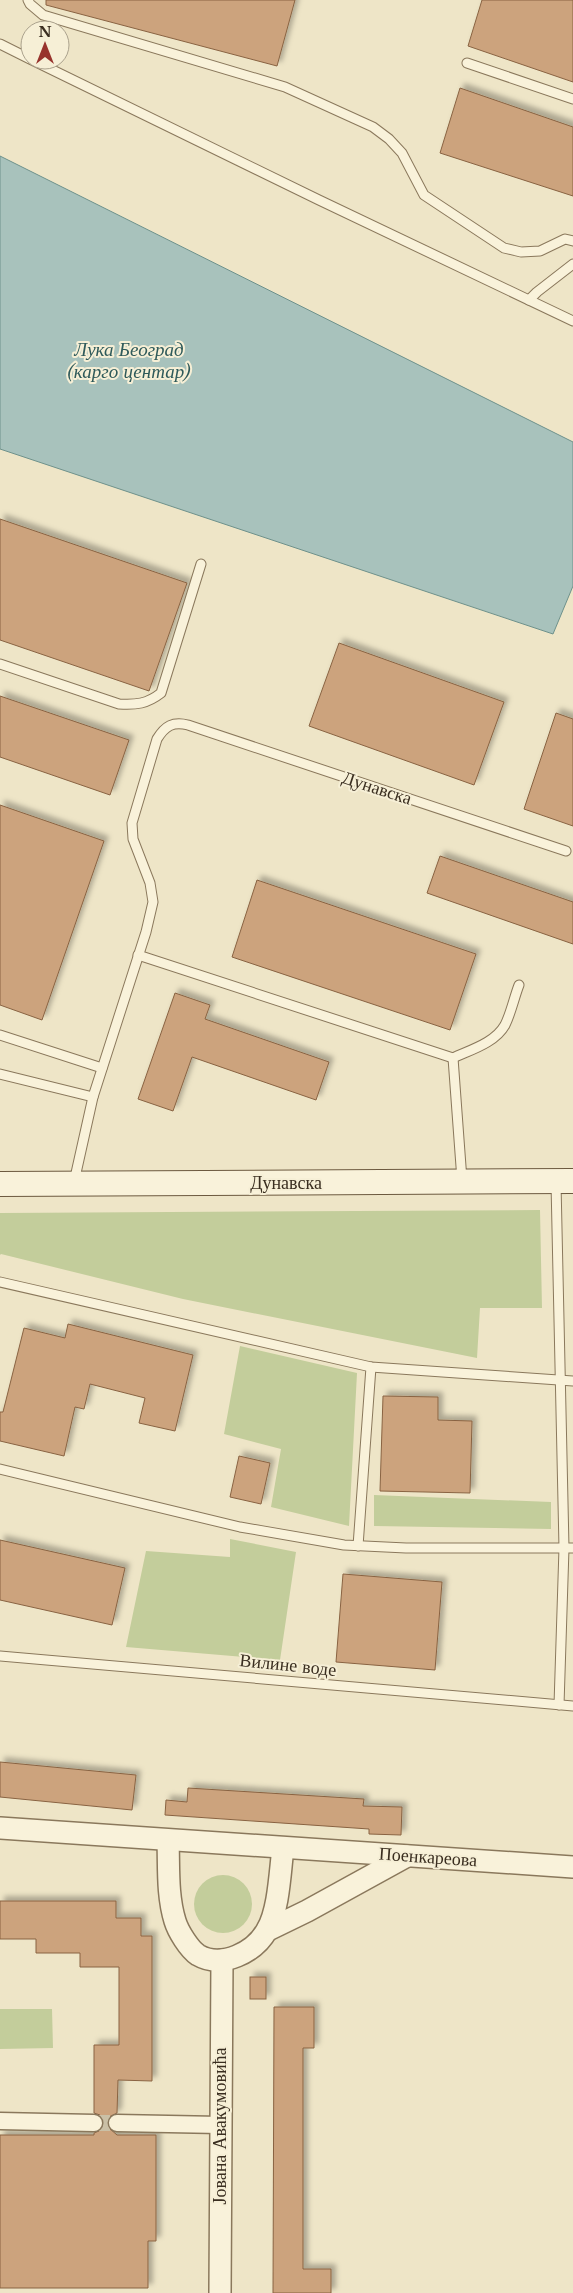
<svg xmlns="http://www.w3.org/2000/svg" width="573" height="2293" font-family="'Libre Baskerville',serif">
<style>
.green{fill:#c3cd9b}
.water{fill:#a8c2bc;stroke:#6e918b}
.building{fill:#cca37d;stroke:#896342;filter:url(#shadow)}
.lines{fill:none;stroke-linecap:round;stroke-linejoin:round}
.minor-tunnel{stroke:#cac0a6;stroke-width:16;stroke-dasharray:16 8;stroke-linecap:butt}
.service-casing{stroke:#8a785c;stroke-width:11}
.minor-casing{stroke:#8a785c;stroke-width:19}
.tertiary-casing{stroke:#8a785c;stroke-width:24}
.secondary-casing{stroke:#6c593f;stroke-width:26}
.service{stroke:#f9f2da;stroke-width:9}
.minor{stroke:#f9f2da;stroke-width:16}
.tertiary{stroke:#f9f2da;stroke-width:21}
.secondary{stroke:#f9f2da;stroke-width:24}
.labels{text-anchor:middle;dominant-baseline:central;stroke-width:4;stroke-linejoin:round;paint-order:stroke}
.street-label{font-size:18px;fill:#3a2e20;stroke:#f6efd6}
.water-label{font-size:19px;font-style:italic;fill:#2f5a5a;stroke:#f6efd6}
</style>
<defs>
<filter id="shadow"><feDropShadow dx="4.5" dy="-4.5" stdDeviation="2.5" flood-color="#0004"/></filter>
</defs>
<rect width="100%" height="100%" fill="#eee5c7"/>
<g class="green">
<polygon points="540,1210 542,1308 480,1308 477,1358 183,1299 1,1254 0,1255 0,1213"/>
<polygon points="240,1346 357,1373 349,1526 271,1507 281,1449 224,1434"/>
<polygon points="374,1495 551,1502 551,1529 374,1526"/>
<polygon points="230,1539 296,1552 280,1660 126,1647 146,1551 230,1557"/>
<circle cx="223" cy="1904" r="29"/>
<polygon points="0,2009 52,2009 53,2048 0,2049"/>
</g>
<polygon class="water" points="0,156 573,442 573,586 553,634 0,449"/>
<g class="building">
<polygon points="46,0 295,0 277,66 46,5"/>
<polygon points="482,0 573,0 573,82 468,46"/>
<polygon points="460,88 573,127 573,196 440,153"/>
<polygon points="0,519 187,583 149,691 0,640"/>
<polygon points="339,643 504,702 474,785 309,726"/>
<polygon points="0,696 129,740 110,795 0,757"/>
<polygon points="556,713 573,719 573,826 524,809"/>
<polygon points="0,805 104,841 42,1020 0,1005"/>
<polygon points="440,856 573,902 573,944 427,893"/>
<polygon points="257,880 476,954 450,1030 232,957"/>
<polygon points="175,993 210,1005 205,1019 329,1062 316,1100 192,1057 173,1111 138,1099"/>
<polygon points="68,1324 193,1355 175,1431 139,1423 145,1398 90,1384 84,1409 75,1407 64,1456 0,1441 0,1412 3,1412 24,1328 65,1338"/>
<polygon points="383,1396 438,1397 438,1420 472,1421 470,1493 380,1491"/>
<polygon points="239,1456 270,1463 261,1504 230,1497"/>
<polygon points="0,1540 125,1568 112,1625 0,1600"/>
<polygon points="343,1574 442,1582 435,1670 336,1662"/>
<polygon points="0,1762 136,1775 132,1810 0,1797"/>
<polygon points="188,1788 364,1799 363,1806 402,1807 401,1835 369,1834 369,1829 165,1815 166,1800 187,1802"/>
<polygon points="0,1901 116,1901 116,1918 141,1918 141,1936 152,1936 152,2081 118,2080 117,2113 109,2117 107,2123 109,2128 117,2135 156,2135 156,2241 148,2241 148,2288 0,2288 0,2135 94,2135 94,2133 99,2131 104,2123 100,2115 94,2113 94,2045 119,2045 119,1967 80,1967 80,1953 36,1953 36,1939 0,1939"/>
<rect x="250" y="1977" width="16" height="22"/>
<polygon points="274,2007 314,2007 314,2048 303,2048 303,2269 331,2269 331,2293 273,2293"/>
</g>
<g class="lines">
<polyline class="minor-tunnel" points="94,2123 117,2123"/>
<g class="service-casing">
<g id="service">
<polyline points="28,0 30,4 43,15 285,87 373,127 389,139 402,153 424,195 504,248 521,252 540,251 565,239 573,241"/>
<polyline points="0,44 30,59"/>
<polyline points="32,60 319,200 573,321"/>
<polyline points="467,63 573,99"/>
<polyline points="529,300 537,292 573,264"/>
<path d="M 0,664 L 119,704 C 136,705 147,704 161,693 L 201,564"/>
<polyline points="138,955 453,1058"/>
<polyline points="0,1035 102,1068"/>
<polyline points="453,1058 462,1180"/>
<path d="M 453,1058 C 470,1050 495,1043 505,1025 C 511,1013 514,998 519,985"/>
<polyline points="0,1074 93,1097"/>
<path d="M 74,1182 L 93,1097 L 146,932 L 153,902 L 150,883 L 133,839 L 132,823 L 157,739 C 165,726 173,721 188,725 L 566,851"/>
<polyline points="556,1183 564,1548 559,1705"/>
<polyline points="0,1282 371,1367 573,1381"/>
<polyline points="0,1469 240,1527 344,1545 406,1548 573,1548"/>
<polyline points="358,1546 371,1367"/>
<polyline points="0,1656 573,1706"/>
</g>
</g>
<g class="minor-casing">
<g id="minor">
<polyline points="0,2121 94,2123"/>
<polyline points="117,2123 220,2125"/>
</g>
</g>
<g class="tertiary-casing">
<g id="tertiary">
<polyline points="0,1828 573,1867"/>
<path d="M 168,1841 C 169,1867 167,1895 175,1921 C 178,1931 189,1949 198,1955 C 222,1969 255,1952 267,1930 C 279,1910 280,1871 283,1848"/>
<polyline points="268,1930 307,1911 407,1856"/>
<polyline points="220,2293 222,1960"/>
</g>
</g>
<g class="secondary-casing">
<polyline id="secondary" points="0,1184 573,1181"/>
</g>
<use href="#service" class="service"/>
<use href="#minor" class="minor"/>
<use href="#tertiary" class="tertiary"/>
<use href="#secondary" class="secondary"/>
</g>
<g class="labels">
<g class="street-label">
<text transform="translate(377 788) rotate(18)">Дунавска</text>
<text x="286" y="1183">Дунавска</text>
<text transform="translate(288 1665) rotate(6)">Вилине воде</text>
<text transform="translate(428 1857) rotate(4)">Поенкареова</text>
<text transform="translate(220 2126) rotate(-90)">Јована Авакумовића</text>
</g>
<g class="water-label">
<text x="129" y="349">Лука Београд<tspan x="129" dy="22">(карго центар)</tspan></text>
</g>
</g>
<g transform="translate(45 45)"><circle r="24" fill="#f6efd6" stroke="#aba28d"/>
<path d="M0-4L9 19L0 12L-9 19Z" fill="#98332d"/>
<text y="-8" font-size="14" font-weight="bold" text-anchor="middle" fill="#3a2e20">N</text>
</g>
</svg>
